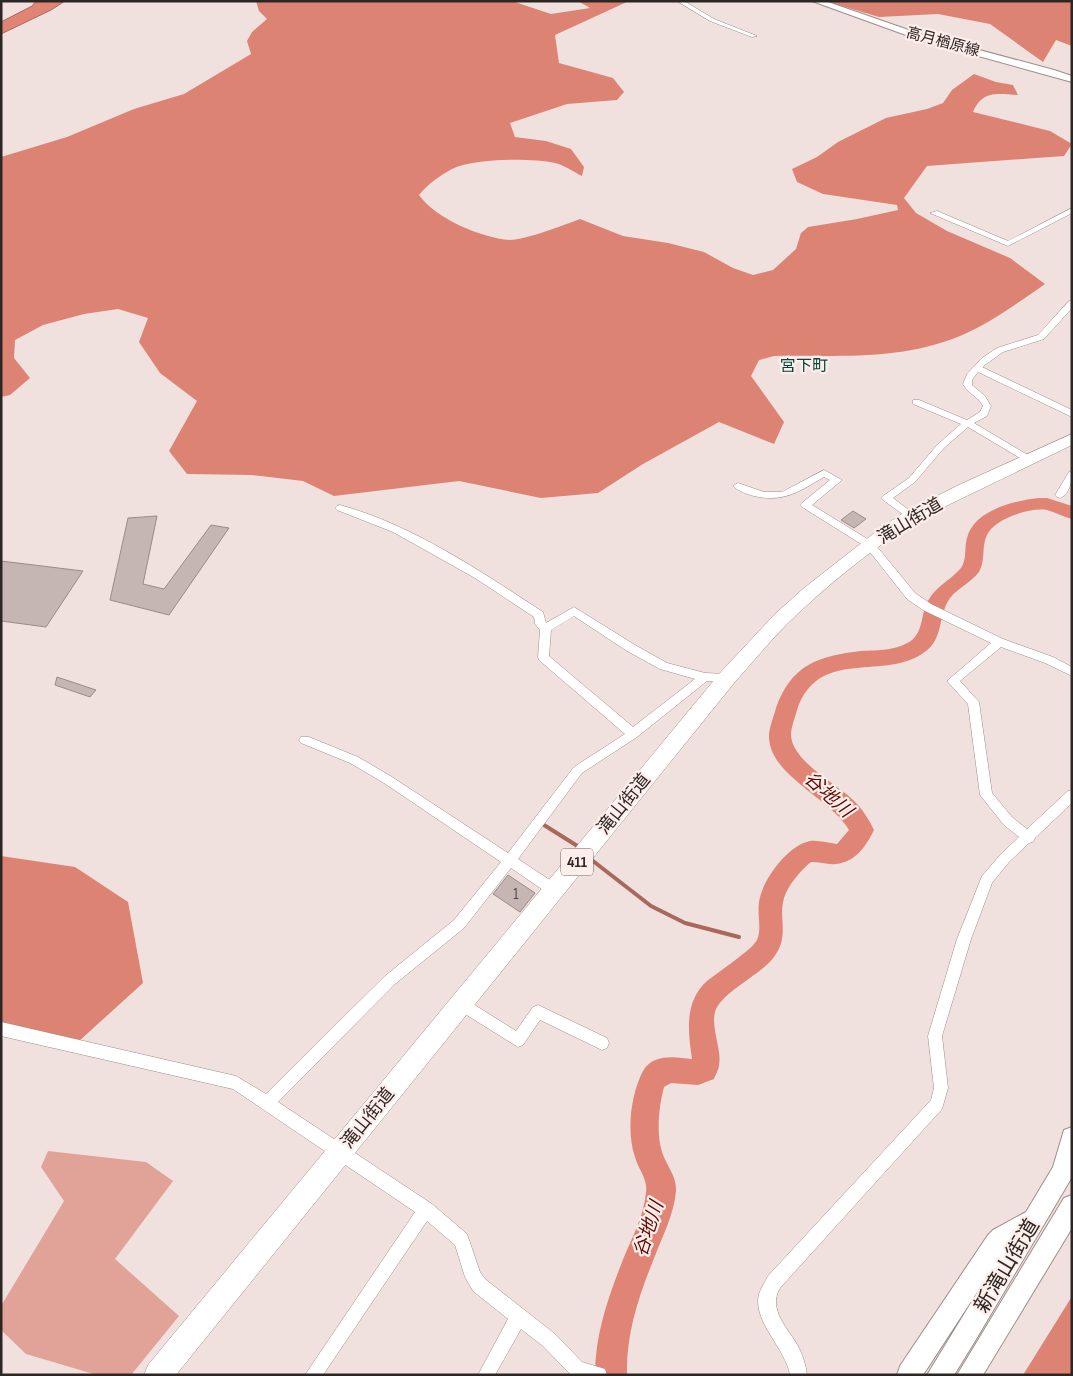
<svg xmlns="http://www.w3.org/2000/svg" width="1073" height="1376" font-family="'Sofia Sans Condensed','Noto Sans JP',sans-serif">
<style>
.green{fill:#e1a397}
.forest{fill:#dd8373}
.water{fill:#e08575;stroke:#aa685d}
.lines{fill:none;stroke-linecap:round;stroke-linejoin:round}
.stream{stroke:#aa685d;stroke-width:4}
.river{fill:#e08575;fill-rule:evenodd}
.building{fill:#c5b6b3;stroke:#998b88}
.minor-casing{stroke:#9c8e8b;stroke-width:1}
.secondary-casing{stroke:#9c8e8b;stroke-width:2}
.trunk-casing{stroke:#9c8e8b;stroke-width:1}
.minor{fill:#fff;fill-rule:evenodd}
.secondary{fill:#fff;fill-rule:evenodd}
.trunk{fill:#fff;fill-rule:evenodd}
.labels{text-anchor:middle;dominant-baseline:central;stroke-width:4.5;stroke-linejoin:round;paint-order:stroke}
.far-street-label{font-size:15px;fill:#2c2625;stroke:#feeeeb}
.number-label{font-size:15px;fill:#524a48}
.far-neighbourhood-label{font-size:16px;fill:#07453c;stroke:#feeeeb}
.shield{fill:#feeeeb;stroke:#6b6260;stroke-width:1}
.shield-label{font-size:16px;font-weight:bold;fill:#2c2625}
.street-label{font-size:18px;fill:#2c2625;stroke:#feeeeb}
.water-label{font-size:19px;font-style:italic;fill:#5d0a02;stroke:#feeeeb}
.near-street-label{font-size:21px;fill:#2c2625;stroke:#feeeeb}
</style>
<rect width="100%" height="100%" fill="#f1e1de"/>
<polygon class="green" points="48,1151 146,1162 173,1181 115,1259 179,1316 131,1375 97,1375 26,1354 1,1330 1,1306 64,1201 41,1167"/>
<g class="forest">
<path d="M 256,1 L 512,1 L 551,14 L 590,8 L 578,1 L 629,1 L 555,35 L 559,63 L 613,78 L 624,92 L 617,100 L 567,104 L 510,123 L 515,137 L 546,141 L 571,149 L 584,167 L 582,176 C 574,172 564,165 555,163 C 531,158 474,158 452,169 C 439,176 428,184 419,195 C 435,218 481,238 510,240 C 525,240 564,225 580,219 L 623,236 L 668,243 L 704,252 L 733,268 L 753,275 L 773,270 L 796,249 L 801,233 L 808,227 L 857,219 L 898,210 L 897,205 L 823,194 L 797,182 L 792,169 L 817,157 L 838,142 L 886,118 L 927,109 L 943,103 L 952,90 L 974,74 L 996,82 L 1013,85 L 1018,95 C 996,94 983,90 973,112 L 1050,131 L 1072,144 L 1064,156 L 927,166 L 904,198 L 916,213 L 947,231 L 1010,258 L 1045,284 C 1019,302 989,324 960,336 C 900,361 837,355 774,356 L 759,360 L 751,376 L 784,422 L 774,444 L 719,422 L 643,464 L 598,493 L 541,498 L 459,481 L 334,496 L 303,481 L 251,475 L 187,474 L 169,451 L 197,401 L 160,373 L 139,342 L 148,318 L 118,309 L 84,314 L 43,325 L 15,340 L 14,358 L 30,378 L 10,395 L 1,397 L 1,157 L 67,137 L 134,109 L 184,94 L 251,54 L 247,41 L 252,32 L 267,19 L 259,11 Z"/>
<polygon points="825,1 1072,1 1072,46 1056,40 1043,62 990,24 938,14 879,17"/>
<polygon points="1,856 75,867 128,902 143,983 78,1042 1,1027"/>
<polygon points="1072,1297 1072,1375 1023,1375 1071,1298"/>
</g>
<polygon class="water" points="36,1 65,1 51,10 1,34 1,22 32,6"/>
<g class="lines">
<g class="stream">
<polyline points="544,825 579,847"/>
<polyline points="593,861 651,906 685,923 739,937"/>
</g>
<path class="river" d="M 1038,498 L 1047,498 L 1072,506 L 1072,519 C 1063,517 1055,512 1047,510 C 1030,507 994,519 987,535 C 981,547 986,560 979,572 C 970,584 953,590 947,603 C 939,619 942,639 926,651 C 886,683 819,645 797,710 C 795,718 791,727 791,735 C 792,761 835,783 852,799 C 862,808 868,818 874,830 C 866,846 856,862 836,864 C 828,865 820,862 811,862 C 801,870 788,885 784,898 C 778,919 790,935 774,957 C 761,975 721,992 715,1012 C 711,1030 722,1049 719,1065 C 719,1070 715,1075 714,1079 L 698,1085 L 671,1083 L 664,1087 C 659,1106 656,1132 662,1152 C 666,1165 677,1176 676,1191 C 674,1214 663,1235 655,1256 C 639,1295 626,1333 627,1375 L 595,1375 C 595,1333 609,1295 624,1257 C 633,1236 644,1215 646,1192 C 648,1179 638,1169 635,1157 C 626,1131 631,1094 643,1071 C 653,1053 676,1057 692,1059 C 688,1031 684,1002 707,981 C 717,973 728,966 738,958 C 744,953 753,947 757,940 C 762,929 757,914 759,902 C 762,880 788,845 810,841 C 819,840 828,843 837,844 L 849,830 C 831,798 767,775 769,734 C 770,725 774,716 776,708 C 791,665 818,656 861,651 C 878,650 897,651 912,640 C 923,631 921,615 927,603 C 935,586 950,581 961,568 C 967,560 964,548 967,538 C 974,510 1014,501 1038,498 Z"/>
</g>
<g class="building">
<polygon points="853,511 866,519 854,528 841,520"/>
<polygon points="157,516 143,584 164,589 211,525 229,528 169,615 110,600 128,518"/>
<polygon points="1,561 83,571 46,627 1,621"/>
<polygon points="57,677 96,690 90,697 55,685"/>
<polygon points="508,875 535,893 520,912 493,894"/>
</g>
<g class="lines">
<g class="minor-casing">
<g id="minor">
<polygon points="677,1 684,1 714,19 757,36 752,37 710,21"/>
<polygon points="1072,208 1072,213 1008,246 930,213 937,211 1008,241"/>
<polygon points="1069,301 1072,301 1072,308 1044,339 1003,352 982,367 1072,410 1072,417 978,372 972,380 972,385 985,396 991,406 987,416 974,423 1031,457 1031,461 1025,461 968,427 944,448 915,482 893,498 914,514 916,516 914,518 908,518 883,500 881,498 883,496 909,478 938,444 961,424 913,404 913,400 919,400 967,420 980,412 983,406 979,400 967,390 963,384 967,374 982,358 997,348 1038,335"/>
<path d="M 824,470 L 842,480 L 812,505 L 874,543 L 915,593 L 931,604 L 1003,639 L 1053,657 L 1072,667 L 1072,676 L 1045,663 L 1001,647 L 960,681 L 979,702 L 992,793 L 1012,817 L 1027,829 L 1068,791 L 1072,790 L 1072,803 L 1035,838 L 1033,842 L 1029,843 L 1009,862 L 992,883 L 971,939 L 942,1036 L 948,1088 L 942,1109 L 780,1288 C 767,1310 789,1329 799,1348 C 803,1357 806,1365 807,1375 L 790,1375 C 786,1349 752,1321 759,1294 C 761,1288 765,1282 768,1276 L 931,1100 L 934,1088 L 928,1036 L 957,939 L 982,876 L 1001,854 L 1019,837 L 1004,825 L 980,795 L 968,704 L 947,681 L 991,643 L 923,610 L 907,599 L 866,547 L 802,507 L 800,505 L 802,503 L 830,480 L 824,477 C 800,491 784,503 754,496 C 747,494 738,491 733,486 L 738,483 L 764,492 L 782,492 Z"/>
<path d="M 1072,471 C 1072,481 1070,494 1060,498 L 1057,497 L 1055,495 L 1069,472 Z"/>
<path d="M 340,505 C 413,525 480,571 543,612 L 546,623 L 574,607 L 635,645 L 667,663 L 705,673 L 727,674 L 733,678 L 727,682 L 707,681 L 637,737 L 582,773 L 518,859 L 559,886 L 560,890 L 559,894 L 554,896 L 549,894 L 511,868 L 464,928 L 395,984 L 278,1102 L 432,1204 L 467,1234 L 480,1272 L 485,1279 L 555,1334 L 582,1362 L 605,1369 L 607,1375 L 570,1374 L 543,1346 L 521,1329 L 495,1375 L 478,1375 L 508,1319 L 473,1291 L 465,1277 L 455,1245 L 427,1221 L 323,1375 L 305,1375 L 415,1212 L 233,1089 L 1,1036 L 1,1022 L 236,1076 L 266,1094 L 385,976 L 454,920 L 501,862 L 384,783 L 350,763 L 301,743 L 299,740 L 301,737 L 309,737 L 358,757 L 392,777 L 508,853 L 574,767 L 625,734 L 539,660 L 538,657 L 540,630 L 535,624 L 534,617 L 475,578 L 393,532 L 337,510 L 335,508 L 337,506 ZM 574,616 L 627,651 L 660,669 L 695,679 L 633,727 L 549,656 L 551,630 Z"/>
<polygon points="462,997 516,1031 533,1007 538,1005 607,1038 609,1043 607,1048 602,1050 540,1020 523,1045 518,1047 457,1009 455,1004 457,999"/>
</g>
</g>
<g class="secondary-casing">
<g id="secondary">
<polygon points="812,1 825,1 923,35 1054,70 1072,76 1072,82 917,39"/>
<polygon points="1072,1127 1072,1177 975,1341 954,1375 927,1375 985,1280 923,1375 897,1375 900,1366 988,1235 993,1230 1026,1212 1053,1167 1064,1130"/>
<polygon points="1072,1195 1072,1228 983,1375 957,1375 1064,1198"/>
</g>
</g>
<g class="trunk-casing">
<path id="trunk" d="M 1072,434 L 1072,445 L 917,520 C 871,550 827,585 788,623 C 769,642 752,663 734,683 L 176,1375 L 144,1375 L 148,1365 L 720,673 L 774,615 L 804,588 L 882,527 L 905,512 L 961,484 Z"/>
</g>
<use href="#minor" class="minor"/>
<use href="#secondary" class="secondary"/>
<use href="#trunk" class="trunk"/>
</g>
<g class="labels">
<g class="far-street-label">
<text transform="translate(943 42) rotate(15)">高月楢原線</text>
</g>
<g class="number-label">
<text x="516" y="894">1</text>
</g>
<g class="far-neighbourhood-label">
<text x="804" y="366">宮下町</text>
</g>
<rect class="shield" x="561" y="848.5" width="32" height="27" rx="4"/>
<g class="shield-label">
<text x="577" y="862">411</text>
</g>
<g class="street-label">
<text transform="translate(910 521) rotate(-31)">滝山街道</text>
<text transform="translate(624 804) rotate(-51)">滝山街道</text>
<text transform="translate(368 1118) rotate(-51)">滝山街道</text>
</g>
<g class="water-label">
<text transform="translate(828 795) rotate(42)">谷地川</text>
<text transform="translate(649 1229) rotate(-72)">谷地川</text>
</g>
<g class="near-street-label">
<text transform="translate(1007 1266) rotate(-59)">新滝山街道</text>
</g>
</g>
<rect width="1073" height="1376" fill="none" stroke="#2c2625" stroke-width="5"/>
</svg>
